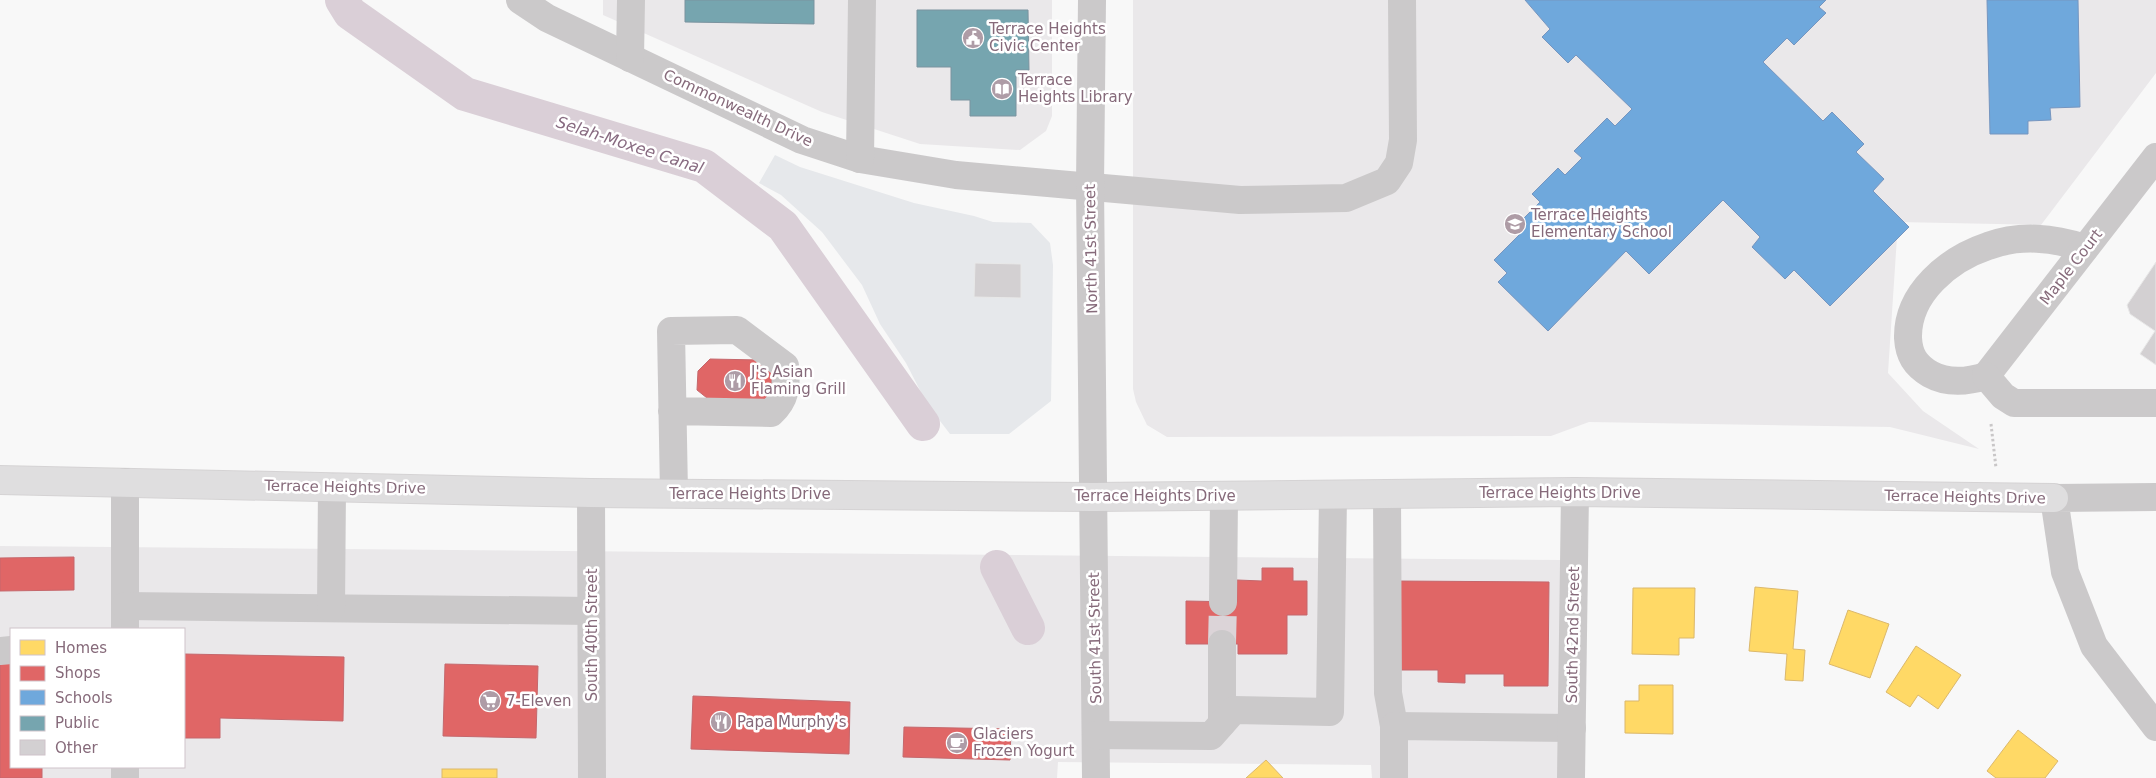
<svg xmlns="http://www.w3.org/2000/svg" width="2156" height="778" font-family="'DejaVu Sans',sans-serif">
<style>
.built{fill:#eae8ea;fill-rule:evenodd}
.green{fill:#e6e8eb}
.homes{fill:#ffd966;stroke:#dbb86c}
.shops{fill:#e06666;stroke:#c5676c}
.schools{fill:#6fa8dc;stroke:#7695bf}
.public{fill:#76a5af;stroke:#7b939f}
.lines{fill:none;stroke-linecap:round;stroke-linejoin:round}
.canal{stroke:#dacfd7;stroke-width:34}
.building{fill:#d3d0d2;stroke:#e8e8e8}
.minor-tunnel{stroke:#dcd4d8;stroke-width:28;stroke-dasharray:28 14;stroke-linecap:butt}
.major-casing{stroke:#d5d3d4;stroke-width:30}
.path{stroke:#c9c7c8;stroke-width:3;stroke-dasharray:2.5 2.5;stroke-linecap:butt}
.minor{stroke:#cbc9ca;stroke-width:28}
.major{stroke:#dfdedf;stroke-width:28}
.labels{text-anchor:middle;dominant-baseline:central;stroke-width:5;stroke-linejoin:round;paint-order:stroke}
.poi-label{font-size:15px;fill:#866a7a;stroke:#fff;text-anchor:start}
.street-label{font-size:15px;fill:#866a7a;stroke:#fff}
.water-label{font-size:16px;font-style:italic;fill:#886b81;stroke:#fff}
</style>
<rect width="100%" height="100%" fill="#f8f8f8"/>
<g class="built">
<polygon points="603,0 1052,0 1052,116 1046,131 1020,150 920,144 822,112 603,15"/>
<polygon points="1133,0 2156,0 2156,73 2041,225 1898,222 1888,373 1923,411 1979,449 1890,427 1589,422 1551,436 1167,437 1147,425 1136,402 1133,389"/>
<path d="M 0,546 L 1562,560 L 1560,778 L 1372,778 L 1371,765 L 1058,762 L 1057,778 L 0,778 ZM 11,629 L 184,629 L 184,767 L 11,767 Z"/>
</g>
<polygon class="green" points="775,155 800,167 914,203 974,216 993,222 1031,223 1050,243 1053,265 1051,401 1009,434 950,434 927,404 906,363 880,324 862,285 822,232 781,195 759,183"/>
<g class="homes">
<polygon points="1755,587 1798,591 1793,649 1805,650 1803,681 1785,680 1787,654 1749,651"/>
<polygon points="1633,588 1695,588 1694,638 1679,638 1679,655 1632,654"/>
<polygon points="1848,610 1889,624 1870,678 1829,664"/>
<polygon points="1916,646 1961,675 1938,709 1918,695 1910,707 1886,692"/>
<polygon points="1639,685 1673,685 1673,734 1625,733 1625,701 1639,701"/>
<polygon points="2018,730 2058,761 2045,778 1996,778 1987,771"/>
<polygon points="1266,760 1283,778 1246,778"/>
<rect x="442" y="769" width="55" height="9"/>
</g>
<g class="shops">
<polygon points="710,359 760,360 772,372 771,393 759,404 712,402 697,390 698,371"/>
<polygon points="74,557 74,590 0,591 0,558"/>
<polygon points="1262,568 1293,568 1293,581 1307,581 1307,615 1287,615 1287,654 1238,654 1238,644 1186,644 1186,601 1237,602 1237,580 1262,581"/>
<polygon points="1395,581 1549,582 1548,686 1504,686 1504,674 1465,674 1465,683 1438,682 1438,670 1395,670"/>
<polygon points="0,653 11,653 11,767 42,767 42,778 0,778"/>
<polygon points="184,654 344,657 343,721 220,718 220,738 184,738"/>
<polygon points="445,664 538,666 536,738 443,736"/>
<polygon points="693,696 850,702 849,754 691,749"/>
<polygon points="904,727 1011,729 1010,760 903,757"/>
</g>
<g class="schools">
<polygon points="1525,0 1826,0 1819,7 1826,13 1794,45 1787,38 1763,62 1823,121 1832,112 1864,144 1856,152 1884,179 1873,191 1909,227 1830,306 1794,270 1785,279 1752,247 1760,237 1723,200 1649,274 1626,251 1548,331 1498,282 1507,273 1494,260 1520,234 1514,228 1540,202 1532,194 1558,168 1565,175 1582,158 1574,151 1607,118 1615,126 1632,109 1576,55 1568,63 1542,37 1550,29"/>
<polygon points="1987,0 2078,0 2080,107 2050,108 2051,120 2028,121 2028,134 1990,134"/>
</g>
<g class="public">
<polygon points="685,0 814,0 814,24 685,22"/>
<polygon points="917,10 1028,10 1029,70 1016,70 1016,116 970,116 970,100 951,100 951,67 917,67"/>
</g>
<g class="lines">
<g class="canal">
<polyline points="342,0 350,13 465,94 704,166 783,226 923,424"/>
<polyline points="997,567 1028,628"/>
</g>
</g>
<g class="building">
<polygon points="2156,262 2156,365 2140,354 2155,331 2130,314 2127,305"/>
<polygon points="975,263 1021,264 1021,298 974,297"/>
</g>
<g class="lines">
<polyline class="minor-tunnel" points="1222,644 1223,602"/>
<g class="major-casing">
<polyline id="major" points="0,480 591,493 1094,497 1575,492 2054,498"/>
</g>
<polyline class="path" points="1991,424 1996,468"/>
<g class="minor">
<polyline points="520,0 547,18 802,140 860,159 956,175 1240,200 1346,198 1387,181 1399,163 1403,140 1402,0"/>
<polyline points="1092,0 1090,185 1096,778"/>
<polyline points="630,58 631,0"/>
<polyline points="860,159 862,0"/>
<path d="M 1986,376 C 1967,382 1948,384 1930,374 C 1915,365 1909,355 1908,338 C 1907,293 1949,259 1988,246 C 2021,234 2053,238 2085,248"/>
<polyline points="1986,376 2156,157"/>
<polyline points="1986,376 2003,396 2014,403 2156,403"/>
<path d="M 672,411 L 771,413 C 786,399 787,386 785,366 L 737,330 L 671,331 L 674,493"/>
<polyline points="125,482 125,629"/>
<polyline points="591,493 592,778"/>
<polyline points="1387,495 1388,693 1394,726"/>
<polyline points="2156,497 2054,498 2065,572 2094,646 2156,727"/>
<polyline points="1223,602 1224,496"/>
<polyline points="125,606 591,611"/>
<polyline points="331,608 332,487"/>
<polyline points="0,651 11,650"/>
<polyline points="1222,723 1222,644"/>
<polyline points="1096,735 1211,736 1234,710 1330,712 1333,495"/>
<polyline points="125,767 125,778"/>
<polyline points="1394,778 1394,726 1572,728"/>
<polyline points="1571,778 1575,492"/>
</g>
<use href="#major" class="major"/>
</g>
<defs>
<g id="civic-disc" transform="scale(1.125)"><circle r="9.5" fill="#ae9ca6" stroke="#fff"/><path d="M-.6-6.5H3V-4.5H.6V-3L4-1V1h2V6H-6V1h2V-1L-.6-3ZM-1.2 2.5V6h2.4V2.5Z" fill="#fff"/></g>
<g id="library-disc" transform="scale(1.125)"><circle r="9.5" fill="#ae9ca6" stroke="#fff"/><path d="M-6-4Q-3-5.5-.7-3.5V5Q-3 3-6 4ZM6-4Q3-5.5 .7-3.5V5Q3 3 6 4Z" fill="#fff"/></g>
<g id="school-disc" transform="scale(1.125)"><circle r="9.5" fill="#ae9ca6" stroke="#fff"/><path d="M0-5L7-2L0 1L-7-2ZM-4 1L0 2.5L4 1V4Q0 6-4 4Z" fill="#fff"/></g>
<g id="restaurant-disc" transform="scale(1.125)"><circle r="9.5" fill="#ae9ca6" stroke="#fff"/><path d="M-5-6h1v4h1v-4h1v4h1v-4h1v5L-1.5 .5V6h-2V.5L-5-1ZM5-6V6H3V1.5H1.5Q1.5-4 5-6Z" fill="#fff"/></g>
<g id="supermarket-disc" transform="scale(1.125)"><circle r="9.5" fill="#ae9ca6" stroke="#fff"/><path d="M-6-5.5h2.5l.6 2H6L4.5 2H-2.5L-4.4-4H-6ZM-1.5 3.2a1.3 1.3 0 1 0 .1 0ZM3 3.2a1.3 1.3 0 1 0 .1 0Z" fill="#fff"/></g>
<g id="cafe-disc" transform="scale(1.125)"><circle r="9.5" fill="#ae9ca6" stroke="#fff"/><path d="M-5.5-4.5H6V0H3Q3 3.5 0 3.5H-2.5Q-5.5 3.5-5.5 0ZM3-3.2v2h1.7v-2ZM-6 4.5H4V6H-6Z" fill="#fff"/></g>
</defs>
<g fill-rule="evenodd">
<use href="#civic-disc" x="973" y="38"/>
<use href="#library-disc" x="1002" y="89"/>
<use href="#school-disc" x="1515" y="224"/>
<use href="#restaurant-disc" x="735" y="381"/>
<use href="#supermarket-disc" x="490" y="701"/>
<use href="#restaurant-disc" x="721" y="722"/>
<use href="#cafe-disc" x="957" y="743"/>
</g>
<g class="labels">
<g class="poi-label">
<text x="989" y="29">Terrace Heights<tspan x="989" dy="17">Civic Center</tspan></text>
<text x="1018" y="80">Terrace<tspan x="1018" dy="17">Heights Library</tspan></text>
<text x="1531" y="215">Terrace Heights<tspan x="1531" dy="17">Elementary School</tspan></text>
<text x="751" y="372">J's Asian<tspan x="751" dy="17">Flaming Grill</tspan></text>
<text x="506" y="701">7-Eleven</text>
<text x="737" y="722">Papa Murphy's</text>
<text x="973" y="734">Glaciers<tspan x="973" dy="17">Frozen Yogurt</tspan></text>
</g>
<g class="street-label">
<text transform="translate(738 108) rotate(25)">Commonwealth Drive</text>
<text transform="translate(1091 249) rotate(-91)">North 41st Street</text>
<text transform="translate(2071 267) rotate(-52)">Maple Court</text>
<text transform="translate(345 487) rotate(1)">Terrace Heights Drive</text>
<text x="1560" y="493">Terrace Heights Drive</text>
<text x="750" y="494">Terrace Heights Drive</text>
<text x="1155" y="496">Terrace Heights Drive</text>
<text transform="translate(1965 497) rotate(1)">Terrace Heights Drive</text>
<text transform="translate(592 635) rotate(-90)">South 40th Street</text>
<text transform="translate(1573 635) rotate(-89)">South 42nd Street</text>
<text transform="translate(1095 638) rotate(-91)">South 41st Street</text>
</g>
<g class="water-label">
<text transform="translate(630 145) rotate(18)">Selah-Moxee Canal</text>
</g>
</g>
<rect x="10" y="628" width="175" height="140" fill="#ffffff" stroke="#cfc3ca"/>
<rect x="20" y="640" width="25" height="15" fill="#ffd966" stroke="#cfc3ca"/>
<text x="55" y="653" font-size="15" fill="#866a7a">Homes</text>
<rect x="20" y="666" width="25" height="15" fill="#e06666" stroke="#cfc3ca"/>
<text x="55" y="678" font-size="15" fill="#866a7a">Shops</text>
<rect x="20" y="690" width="25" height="15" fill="#6fa8dc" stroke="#cfc3ca"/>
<text x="55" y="703" font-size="15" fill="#866a7a">Schools</text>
<rect x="20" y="716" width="25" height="15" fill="#76a5af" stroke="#cfc3ca"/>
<text x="55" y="728" font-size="15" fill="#866a7a">Public</text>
<rect x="20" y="740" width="25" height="15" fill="#d3d0d2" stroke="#cfc3ca"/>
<text x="55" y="753" font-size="15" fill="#866a7a">Other</text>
</svg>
